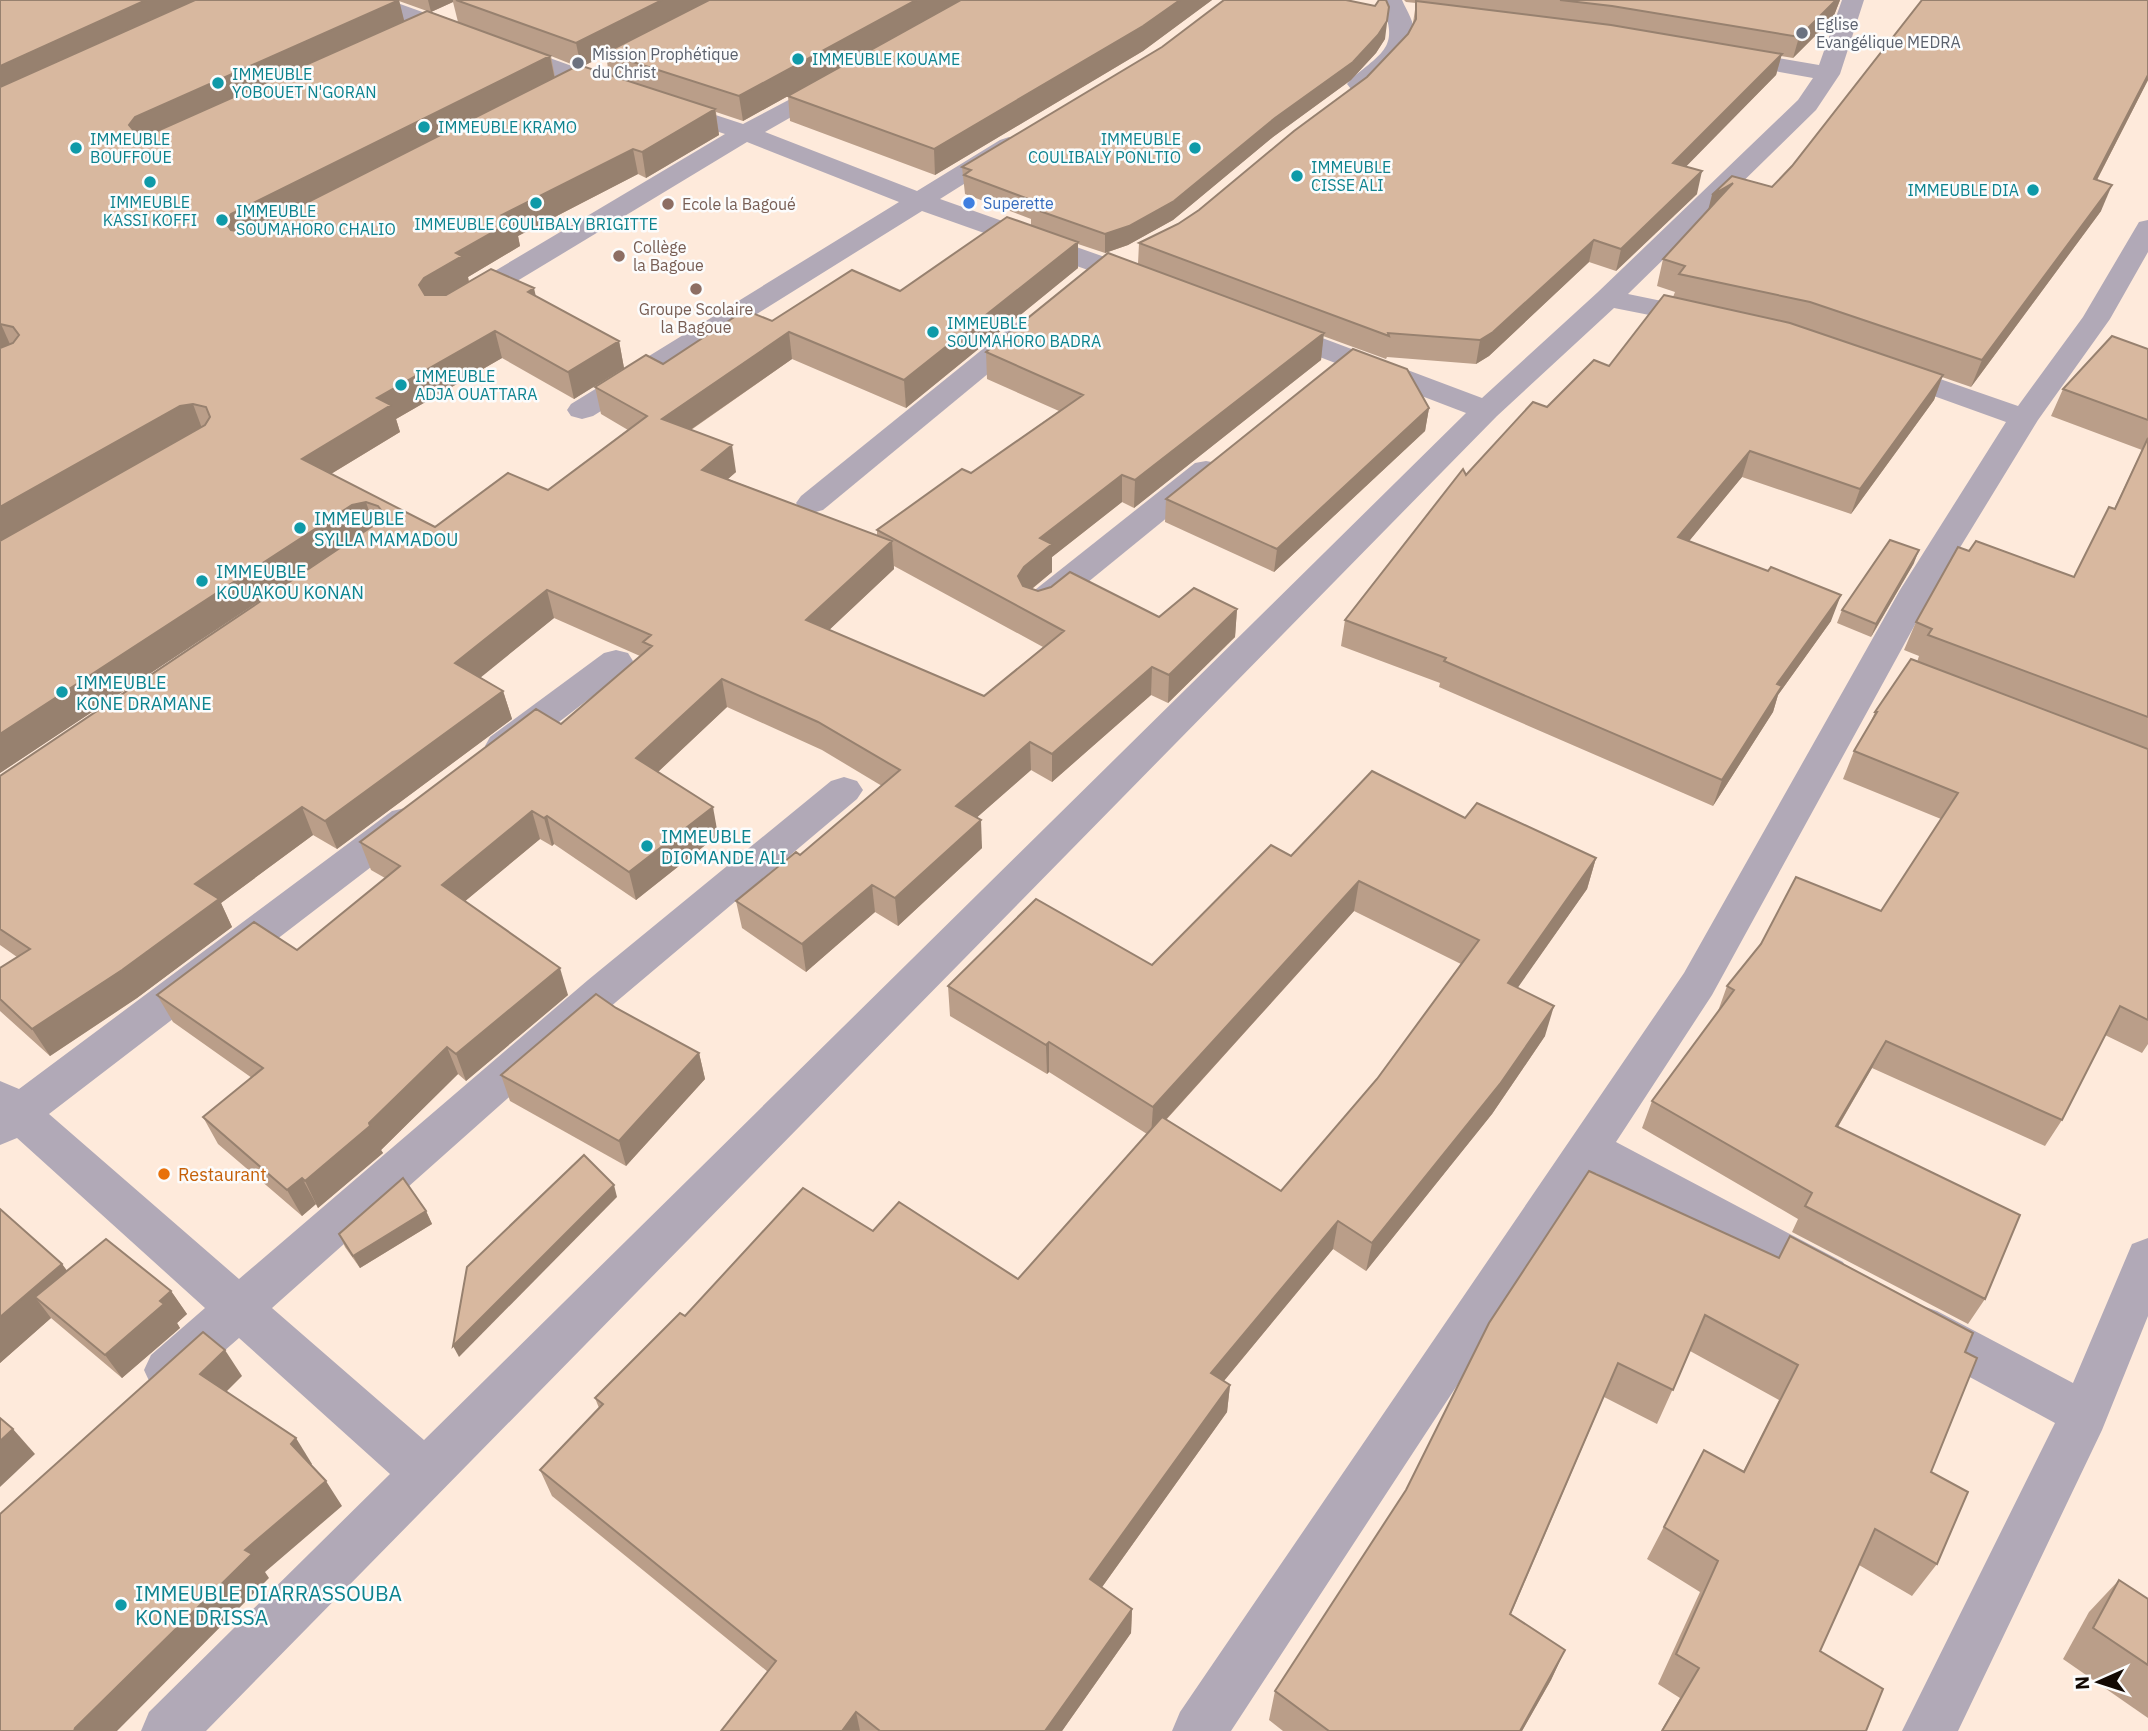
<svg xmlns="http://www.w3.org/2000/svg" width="2148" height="1731" font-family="'IBM Plex Sans',sans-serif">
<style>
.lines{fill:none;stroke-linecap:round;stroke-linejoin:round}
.minor{fill:#b1a9b7;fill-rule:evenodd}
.wall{fill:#ba9e89;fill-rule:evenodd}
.shaded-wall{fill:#97816f}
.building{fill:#d8b89f;stroke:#97816f;stroke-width:2}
.worship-dot{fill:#6b7280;stroke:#fcfcfc;stroke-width:2.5}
.culture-dot{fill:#0f9aa8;stroke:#fcfcfc;stroke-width:2.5}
.shop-dot{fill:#3f7fe0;stroke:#fcfcfc;stroke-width:2.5}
.education-dot{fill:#8d6e63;stroke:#fcfcfc;stroke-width:2.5}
.food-dot{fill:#e8710a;stroke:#fcfcfc;stroke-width:2.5}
.labels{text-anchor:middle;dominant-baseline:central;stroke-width:5;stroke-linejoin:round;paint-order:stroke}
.far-worship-label{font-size:16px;fill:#5b616d;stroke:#fcfcfc;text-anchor:start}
.far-culture-label{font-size:16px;fill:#0d838f;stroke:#fcfcfc;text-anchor:start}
.far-shop-label{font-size:16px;fill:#366cbe;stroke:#fcfcfc;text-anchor:start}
.far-education-label{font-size:16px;fill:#785e54;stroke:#fcfcfc;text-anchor:start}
.culture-label{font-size:18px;fill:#0d838f;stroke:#fcfcfc;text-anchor:start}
.food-label{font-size:18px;fill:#c56008;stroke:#fcfcfc;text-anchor:start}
.near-culture-label{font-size:21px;fill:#0d838f;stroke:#fcfcfc;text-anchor:start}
</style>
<rect width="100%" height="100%" fill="#feeadb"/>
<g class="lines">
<g class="minor">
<polygon points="357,0 389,0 622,84 625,89 622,94 613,96 604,94 360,5"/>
<path d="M 1380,0 L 1402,0 C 1407,12 1416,23 1413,36 C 1409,53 1382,82 1367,89 C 1361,92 1356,90 1351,89 L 1347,84 L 1351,79 C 1386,50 1400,46 1380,0 Z"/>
<polygon points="1842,0 1864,0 1840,74 1816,110 1628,294 1715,312 1719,318 1715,324 1705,326 1614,308 1497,416 206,1731 141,1731 149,1712 390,1474 239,1338 185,1385 168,1392 151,1385 144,1370 151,1355 205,1308 17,1138 0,1145 0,1081 19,1089 392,811 405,808 418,811 424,821 418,831 49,1114 239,1279 588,980 831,781 844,777 857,781 863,790 857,799 616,1002 272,1308 424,1440 1466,413 1265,336 1261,330 1265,324 1275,321 1285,324 1482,398 1598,292 1798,100 1813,78 1718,61 1714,56 1718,51 1726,49 1819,65"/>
<polygon points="834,76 842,78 846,83 842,88 765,132 917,191 1000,140 1009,137 1018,140 1022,145 1018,150 940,199 1153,274 1157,280 1153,286 1143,288 1133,286 922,211 593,416 582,419 571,416 567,410 571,404 899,202 747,142 471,309 461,311 451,309 447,303 451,297 725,134 658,112 655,107 658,102 667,100 676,102 743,124"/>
<polygon points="2148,220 2148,252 2110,319 2038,420 1934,590 1712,995 1616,1142 1843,1262 1850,1276 1843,1290 1827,1296 1811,1290 1596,1173 1231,1731 1172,1731 1180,1712 1684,973 1900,590 2006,422 1881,377 1876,371 1881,365 1891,362 2018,406 2083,317 2139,222"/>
<polygon points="1025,320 1035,323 1039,329 1035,335 823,510 812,513 801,510 796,503 801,496 1015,323"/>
<polygon points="1206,461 1217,463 1222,470 1217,477 1050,613 1038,616 1026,613 1021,605 1026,597 1195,463"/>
<polygon points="616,650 628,653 633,661 628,669 516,755 503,759 490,755 485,746 490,737 604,653"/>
<polygon points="2148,1238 2148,1316 2102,1430 1958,1731 1902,1731 2055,1423 1903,1341 1896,1326 1903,1311 1920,1305 1937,1311 2073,1383 2132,1244"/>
</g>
</g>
<g class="wall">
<path d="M 0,0 L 1212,0 L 1143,51 L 935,175 L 790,121 L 788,96 L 743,121 L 716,112 L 719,135 L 646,178 L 638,174 L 518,236 L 520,246 L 468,277 L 469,282 L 536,296 L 619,341 L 624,368 L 574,399 L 502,358 L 396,419 L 400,432 L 331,474 L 435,527 L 548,490 L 628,430 L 601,414 L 595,387 L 663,364 L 772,321 L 900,291 L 1031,226 L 1031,219 L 965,194 L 962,167 L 1385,39 L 1376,53 L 1351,80 L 1273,137 L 1173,220 L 1128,245 L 1105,253 L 1078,244 L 1078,268 L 906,408 L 792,359 L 691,430 L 736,472 L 728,479 L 877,536 L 877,530 L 971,473 L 1059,411 L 987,379 L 986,352 L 1138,264 L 1139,243 L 1178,224 L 1199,210 L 1367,77 L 1408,34 L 1413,23 L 1416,3 L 1406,2 L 1404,0 L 1840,0 L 1833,18 L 1793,58 L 1781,56 L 1776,75 L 1686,166 L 1697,194 L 1616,271 L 1589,262 L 1489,356 L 1476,364 L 1387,357 L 1386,359 L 1323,336 L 1321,360 L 1134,508 L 1122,502 L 1052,557 L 1052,572 L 1032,589 L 1159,617 L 1237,609 L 1235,637 L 1168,703 L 1151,695 L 1052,782 L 1031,770 L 976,818 L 982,848 L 898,926 L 875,912 L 806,972 L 742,928 L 736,901 L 800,855 L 882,786 L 822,750 L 727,707 L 658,772 L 718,835 L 636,900 L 554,844 L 552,846 L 540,839 L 465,901 L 568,995 L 466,1081 L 458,1074 L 381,1150 L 383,1153 L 318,1208 L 316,1204 L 302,1216 L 218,1144 L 203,1117 L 252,1078 L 173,1022 L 157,995 L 297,950 L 385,878 L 371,870 L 360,842 L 561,724 L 640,656 L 554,618 L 480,677 L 503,691 L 512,719 L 337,849 L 313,835 L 221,903 L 232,927 L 137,998 L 50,1056 L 0,1011 L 0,968 L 17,957 L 0,945 L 0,776 L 365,532 L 362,533 L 0,773 ZM 399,1 L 427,11 L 404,21 ZM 453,2 L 458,22 L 431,12 ZM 606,55 L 609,75 L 583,66 ZM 551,56 L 571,64 L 578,66 L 555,77 ZM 894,566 L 1043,647 L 984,696 L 829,630 L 894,569 Z"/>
<polygon points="2148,0 2148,80 2097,180 2101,211 1971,387 1942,377 1934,400 1851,514 1742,477 1689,541 1831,621 1778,695 1773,712 1713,806 1439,687 1440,683 1341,646 1345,620 1466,475 1547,407 1609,366 1673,297 1675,292 1657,286 1663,259 1709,209 1712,195 1772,187"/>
<polygon points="2148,349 2148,1044 2142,1053 2105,1035 2062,1120 2045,1146 1872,1068 1838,1127 1985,1299 1968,1324 1792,1232 1798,1219 1642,1128 1652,1101 1717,1014 1727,986 1881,911 1941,819 1843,779 1854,751 1869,726 1875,712 1917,662 1919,656 1904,650 1916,622 1969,551 2074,577 2114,509 2142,450 2051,416 2063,389"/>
<polygon points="1429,408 1425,431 1274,572 1165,522 1166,499"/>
<polygon points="1914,563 1871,637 1837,623 1842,610"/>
<path d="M 1465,818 L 1596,858 L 1587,889 L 1517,988 L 1545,1036 L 1492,1114 L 1366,1271 L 1333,1249 L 1224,1381 L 1230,1385 L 1227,1412 L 1102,1587 L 1132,1609 L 1131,1633 L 1062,1731 L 721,1731 L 768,1672 L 552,1496 L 540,1470 L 599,1408 L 595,1398 L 685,1316 L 873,1231 L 1018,1279 L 1147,1134 L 1049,1072 L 1047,1074 L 950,1016 L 948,986 L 1152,965 L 1291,856 ZM 1354,911 L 1461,964 L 1377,1079 L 1281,1191 L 1166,1120 Z"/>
<polygon points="616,1008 699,1053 705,1079 626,1166 510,1101 501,1075"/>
<polygon points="1589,1171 1965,1352 1931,1472 1937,1564 1912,1596 1859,1565 1820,1651 1866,1731 1661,1731 1680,1698 1658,1684 1700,1592 1647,1559 1704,1450 1743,1472 1779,1400 1690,1351 1657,1424 1604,1397 1511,1614 1565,1650 1551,1680 1522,1731 1283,1731 1269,1720 1275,1691 1406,1490"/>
<polygon points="0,1209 62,1264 67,1271 171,1291 187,1314 177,1323 180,1328 122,1378 51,1318 0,1363"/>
<polygon points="426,1211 432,1224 360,1268 345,1247 339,1234"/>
<polygon points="2119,1580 2148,1599 2148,1718 2063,1659 2089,1612"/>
</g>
<g class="shaded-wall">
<polygon points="146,0 207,0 0,95 0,66"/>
<polygon points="399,0 405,24 138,150 129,125 135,117"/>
<polygon points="428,0 453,0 453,2 431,12"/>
<polygon points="662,0 713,0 605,53 606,55 581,67 576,43"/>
<polygon points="916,0 961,0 743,121 739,96"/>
<polygon points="1180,0 1212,0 1143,51 935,175 934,149"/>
<polygon points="1836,0 1840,0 1833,18 1793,58 1799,37"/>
<polygon points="1389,7 1385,39 1376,53 1351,80 1273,137 1173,220 1128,245 1105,253 1105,234"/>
<polygon points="1782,54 1776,75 1668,185 1673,163"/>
<polygon points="550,56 555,80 240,240 226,223 231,214"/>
<polygon points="2148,75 2148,80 2084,205 2094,179"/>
<polygon points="715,109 719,135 646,178 642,152"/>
<polygon points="633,149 638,174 518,236 520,246 468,277 469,283 427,312 419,285 424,278 502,215"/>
<polygon points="1702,171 1697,194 1616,271 1621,249"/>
<polygon points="1733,183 1705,222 1712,195"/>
<polygon points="2112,185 2101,211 1971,387 1982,360"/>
<polygon points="1594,240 1589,262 1489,356 1476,364 1480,340"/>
<polygon points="1078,242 1078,268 906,408 904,380"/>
<polygon points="534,288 540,315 528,292"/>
<polygon points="0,324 1,324 13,351 0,356"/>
<polygon points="495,331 502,358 396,419 400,432 311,486 302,459 377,398"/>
<polygon points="789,332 792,359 667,446 662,419"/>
<polygon points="1324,333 1321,360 1134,508 1135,480"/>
<polygon points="619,341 624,368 574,399 568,372"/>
<polygon points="1943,375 1934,400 1851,514 1860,489"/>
<polygon points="193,404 203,431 0,543 0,507 180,406"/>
<polygon points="1429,408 1425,431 1274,572 1277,549"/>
<polygon points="732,445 736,472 707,497 702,470"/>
<polygon points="1750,451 1742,477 1671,563 1678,537"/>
<polygon points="1122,475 1122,502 1052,557 1052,572 1024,595 1018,576 1040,538"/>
<polygon points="366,502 375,529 362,533 0,773 0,734 352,505"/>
<polygon points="892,541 894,569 810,648 806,620"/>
<polygon points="1919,550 1914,563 1871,637 1876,624"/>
<polygon points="547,590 554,618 464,691 455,663"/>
<polygon points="1841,595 1831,621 1778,695 1773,712 1713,806 1722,780 1777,684"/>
<polygon points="1237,609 1235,637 1168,703 1169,675"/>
<polygon points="1152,667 1151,695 1052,782 1052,754"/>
<polygon points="722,679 727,707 643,786 636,758"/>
<polygon points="503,691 512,719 337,849 325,821"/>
<polygon points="1030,742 1031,770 958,834 956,806"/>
<polygon points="302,807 313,835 221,903 232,927 137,998 50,1056 32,1029 195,884"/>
<polygon points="713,807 718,835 636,900 629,872"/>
<polygon points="532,811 540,839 452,912 442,885"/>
<polygon points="547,816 554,844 552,846 544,818"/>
<polygon points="981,820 982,848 898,926 895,898"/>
<polygon points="1596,858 1587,889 1500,1013 1508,983"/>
<polygon points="1359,881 1354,911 1151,1136 1153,1107"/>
<polygon points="872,885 875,912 806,972 802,944"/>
<polygon points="560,968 568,995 466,1081 456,1054"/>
<polygon points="1554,1006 1545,1036 1492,1114 1366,1271 1372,1243"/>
<polygon points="1886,1041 1872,1068 1823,1152 1836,1126"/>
<polygon points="1049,1042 1049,1072 1047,1074 1046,1045"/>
<polygon points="447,1047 458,1074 381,1150 383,1153 318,1208 305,1181 369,1123"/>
<polygon points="699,1053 705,1079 626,1166 619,1141"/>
<polygon points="302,1178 316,1204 302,1216 287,1190"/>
<polygon points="614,1185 617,1197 459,1357 453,1346"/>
<polygon points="426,1211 432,1224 360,1268 353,1256"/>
<polygon points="1338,1221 1333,1249 1208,1400 1211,1373"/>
<polygon points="62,1264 82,1291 35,1297 51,1318 0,1363 0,1317"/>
<polygon points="171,1291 187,1314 177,1323 180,1328 122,1378 105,1355 160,1301"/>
<polygon points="225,1350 242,1376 218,1400 200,1374"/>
<polygon points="1230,1385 1227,1412 1090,1604 1090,1579"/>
<polygon points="13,1429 35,1454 0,1487 0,1441"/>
<polygon points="296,1438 312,1464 307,1469 291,1444"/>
<polygon points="326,1481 342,1506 265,1572 269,1578 117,1731 74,1731 75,1728 245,1550"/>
<polygon points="1132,1609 1131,1633 1062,1731 1045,1731"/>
<polygon points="1565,1650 1551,1680 1522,1731 1520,1731"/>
<polygon points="856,1712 860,1731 842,1731"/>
</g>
<g class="building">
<polygon points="0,0 146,0 0,66"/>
<polygon points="195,0 399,0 135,117 129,125 134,131 144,135 155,132 427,11 550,56 231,214 226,223 231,230 243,232 253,230 579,65 715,109 642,152 633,149 502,215 514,220 456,253 462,256 424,278 419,285 425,295 446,295 491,269 534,288 528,292 619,341 568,372 495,331 377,398 391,405 302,459 435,527 508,473 548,490 647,416 595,387 646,355 663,364 745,310 772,321 852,270 900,291 1007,217 1078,242 904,380 789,332 662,419 732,445 702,470 892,541 806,620 984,696 1064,631 877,530 962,469 971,473 1083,395 986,352 1108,253 1324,333 1135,480 1122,475 1040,538 1052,544 1024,567 1018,576 1023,586 1038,591 1051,587 1070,572 1159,617 1194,588 1237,609 1169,675 1152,667 1052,754 1030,742 956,806 981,820 895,898 872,885 802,944 736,901 796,852 800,855 900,770 818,722 722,679 636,758 713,807 629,872 547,816 544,818 532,811 442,885 560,968 456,1054 447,1047 369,1123 370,1126 305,1181 302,1178 287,1190 203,1117 263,1068 157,995 254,922 297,950 400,866 360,842 536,709 561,724 652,646 643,642 651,635 547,590 455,663 503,691 325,821 302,807 195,884 219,899 122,970 32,1029 0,999 0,968 30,949 0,929 0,776 377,523 384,514 378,506 366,502 352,505 0,734 0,541 205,425 210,417 206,407 193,404 180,406 0,507 0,348 13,343 19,335 13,327 0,324 0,87"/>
<polygon points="456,0 662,0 576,43"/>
<polygon points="709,0 916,0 739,96 605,53"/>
<polygon points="961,0 1180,0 1143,26 934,149 788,96"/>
<polygon points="1224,0 1346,0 1375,6 1379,0 1386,0 1389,7 1387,21 1378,35 1353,62 1275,118 1174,201 1129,226 1105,234 1031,208 1039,203 964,175 971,170 962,167 1162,47"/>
<polygon points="1560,0 1836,0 1799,37 1612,6"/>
<polygon points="1922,0 2148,0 2148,75 2094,179 2112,185 1982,360 1810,302 1679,274 1685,266 1663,259 1733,183 1712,195 1732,176 1772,187 1792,166"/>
<polygon points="1416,1 1611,25 1782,54 1673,163 1702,171 1621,249 1594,240 1493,332 1480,340 1388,333 1389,336 1139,243 1178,224 1199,210 1294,131 1367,77 1408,34 1416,19"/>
<polygon points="1664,295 1790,323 1943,375 1860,489 1750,451 1678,537 1768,571 1771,567 1841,595 1777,684 1782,686 1722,780 1444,661 1446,658 1345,620 1463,469 1466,475 1533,402 1547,407 1594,360 1609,366"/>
<polygon points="2112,336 2148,349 2148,420 2063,389"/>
<polygon points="1353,349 1407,369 1429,408 1277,549 1166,499"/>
<polygon points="2148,438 2148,717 1928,635 1932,629 1916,622 1958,547 1969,551 1976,541 2074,577 2109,507 2115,509"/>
<polygon points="1890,540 1919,550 1876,624 1842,610"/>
<polygon points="1911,659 2148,749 2148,1020 2120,1006 2062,1120 1886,1041 1836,1126 2020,1215 1985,1299 1805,1206 1812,1193 1652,1101 1734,990 1727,986 1761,944 1796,877 1881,911 1958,793 1854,751 1877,712 1875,712"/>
<polygon points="1372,771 1465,818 1477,803 1596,858 1508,983 1554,1006 1500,1084 1372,1243 1338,1221 1211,1373 1230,1385 1090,1579 1132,1609 1045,1731 880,1731 856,1712 842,1731 721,1731 776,1661 540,1470 603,1404 595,1398 680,1313 685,1316 803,1188 873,1231 899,1202 1018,1279 1162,1117 1281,1191 1377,1079 1479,940 1359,881 1153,1107 1049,1042 1046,1045 948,986 1036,899 1152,965 1271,845 1291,856"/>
<polygon points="596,994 616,1008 699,1053 619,1141 501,1075"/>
<polygon points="584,1155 614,1185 453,1346 467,1267"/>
<polygon points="1589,1171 1779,1258 1790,1236 1973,1333 1965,1352 1977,1358 1931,1472 1968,1492 1937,1564 1875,1529 1820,1651 1883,1689 1866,1731 1662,1731 1699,1668 1676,1654 1718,1561 1664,1527 1704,1450 1744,1472 1798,1365 1705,1315 1673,1390 1618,1363 1510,1614 1565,1650 1520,1731 1329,1731 1275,1691 1406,1490 1489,1323"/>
<polygon points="403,1178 426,1211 353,1256 339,1234"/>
<polygon points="0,1209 62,1264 0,1317"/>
<polygon points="106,1239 171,1291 160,1301 164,1304 105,1355 35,1297"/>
<polygon points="203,1332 225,1350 200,1374 296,1438 291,1444 326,1481 245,1550 252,1554 75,1728 74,1731 0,1731 0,1514"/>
<polygon points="0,1418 13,1429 0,1441"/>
<polygon points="2119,1580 2148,1599 2148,1665 2093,1628"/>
</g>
<g class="worship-dot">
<circle cx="1802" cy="33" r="7"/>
<circle cx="578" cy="63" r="7"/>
</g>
<g class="culture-dot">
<circle cx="798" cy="59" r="7"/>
<circle cx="218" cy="83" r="7"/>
<circle cx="424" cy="127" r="7"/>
<circle cx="76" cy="148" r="7"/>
<circle cx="1195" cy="148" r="7"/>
<circle cx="1297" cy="176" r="7"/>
<circle cx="150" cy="182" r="7"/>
<circle cx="2033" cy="190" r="7"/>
<circle cx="536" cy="203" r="7"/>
<circle cx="222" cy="220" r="7"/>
<circle cx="933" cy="332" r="7"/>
<circle cx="401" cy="385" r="7"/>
<circle cx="300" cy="528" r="7"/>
<circle cx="202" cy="581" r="7"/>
<circle cx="62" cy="692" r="7"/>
<circle cx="647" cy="846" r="7"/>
<circle cx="121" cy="1605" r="7"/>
</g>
<circle class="shop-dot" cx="969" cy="203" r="7"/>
<g class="education-dot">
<circle cx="668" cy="204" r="7"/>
<circle cx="619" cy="256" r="7"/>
<circle cx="696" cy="289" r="7"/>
</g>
<circle class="food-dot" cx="164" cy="1174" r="7"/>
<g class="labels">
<g class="far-worship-label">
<text x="1816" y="24">Eglise<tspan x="1816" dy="18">Evangélique MEDRA</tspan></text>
<text x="592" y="54">Mission Prophétique<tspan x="592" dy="18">du Christ</tspan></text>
</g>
<g class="far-culture-label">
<text x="812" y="59">IMMEUBLE KOUAME</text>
<text x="232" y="74">IMMEUBLE<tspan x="232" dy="18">YOBOUET N'GORAN</tspan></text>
<text x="438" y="127">IMMEUBLE KRAMO</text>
<text x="90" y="139">IMMEUBLE<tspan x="90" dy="18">BOUFFOUE</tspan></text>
<text x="1181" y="139" text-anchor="end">IMMEUBLE<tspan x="1181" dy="18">COULIBALY PONLTIO</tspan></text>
<text x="1311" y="167">IMMEUBLE<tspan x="1311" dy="18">CISSE ALI</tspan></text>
<text x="2019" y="190" text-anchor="end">IMMEUBLE DIA</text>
<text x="150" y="202" text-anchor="middle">IMMEUBLE<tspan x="150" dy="18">KASSI KOFFI</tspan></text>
<text x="236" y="211">IMMEUBLE<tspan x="236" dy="18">SOUMAHORO CHALIO</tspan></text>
<text x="536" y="224" text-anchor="middle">IMMEUBLE COULIBALY BRIGITTE</text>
<text x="947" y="323">IMMEUBLE<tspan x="947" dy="18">SOUMAHORO BADRA</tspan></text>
<text x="415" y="376">IMMEUBLE<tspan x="415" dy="18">ADJA OUATTARA</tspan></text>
</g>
<g class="far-shop-label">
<text x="983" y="203">Superette</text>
</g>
<g class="far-education-label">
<text x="682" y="204">Ecole la Bagoué</text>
<text x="633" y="247">Collège<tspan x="633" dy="18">la Bagoue</tspan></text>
<text x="696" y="309" text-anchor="middle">Groupe Scolaire<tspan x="696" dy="18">la Bagoue</tspan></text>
</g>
<g class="culture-label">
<text x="314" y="518">IMMEUBLE<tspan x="314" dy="21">SYLLA MAMADOU</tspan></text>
<text x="216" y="571">IMMEUBLE<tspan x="216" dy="21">KOUAKOU KONAN</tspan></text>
<text x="76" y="682">IMMEUBLE<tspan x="76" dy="21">KONE DRAMANE</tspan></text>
<text x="661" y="836">IMMEUBLE<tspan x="661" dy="21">DIOMANDE ALI</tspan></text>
</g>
<g class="food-label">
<text x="178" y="1174">Restaurant</text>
</g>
<g class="near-culture-label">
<text x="135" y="1593">IMMEUBLE DIARRASSOUBA<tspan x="135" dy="24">KONE DRISSA</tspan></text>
</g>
</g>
<g transform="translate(2099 1682) rotate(267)" stroke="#fcfcfc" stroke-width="5" paint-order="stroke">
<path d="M0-5L12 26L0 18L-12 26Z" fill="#130903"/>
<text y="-10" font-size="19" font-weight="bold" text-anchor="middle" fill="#130903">N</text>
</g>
</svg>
